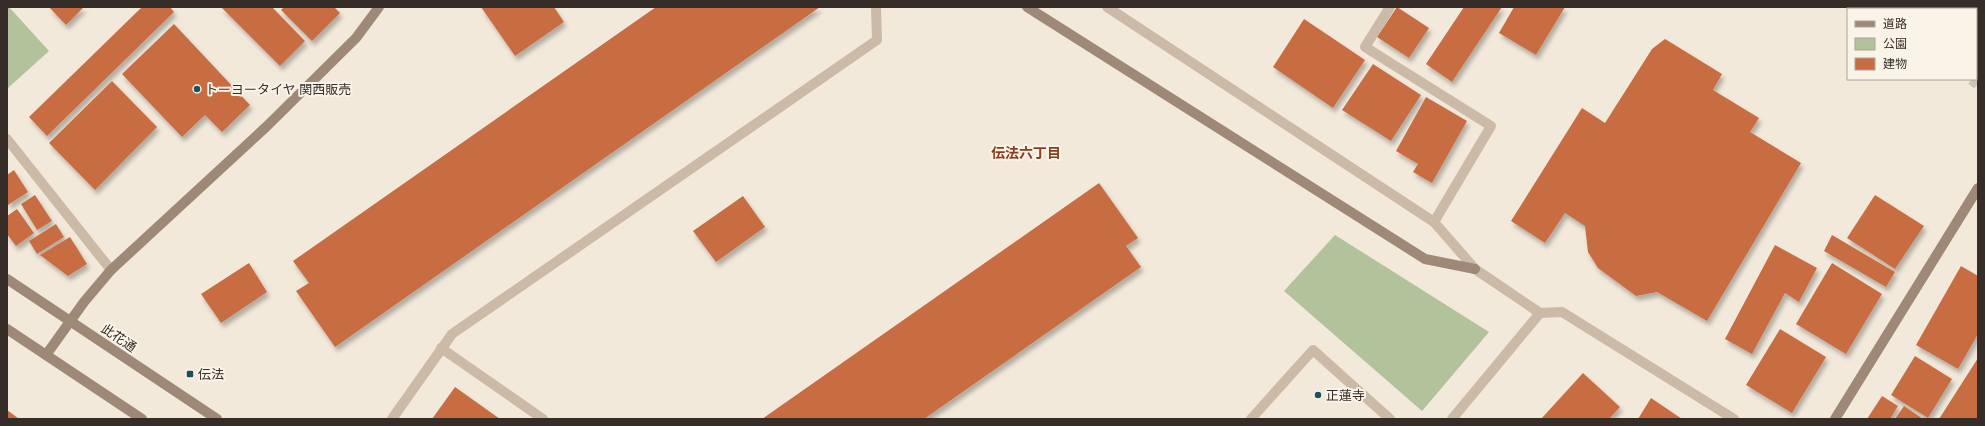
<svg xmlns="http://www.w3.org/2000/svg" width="1985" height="426" font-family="Arial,'Noto Sans JP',sans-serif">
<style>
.green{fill:#b2c29b}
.building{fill:#c86d43;filter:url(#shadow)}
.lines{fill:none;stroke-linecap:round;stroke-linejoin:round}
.highway-tunnel{stroke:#cdc3b7;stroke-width:12;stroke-dasharray:12 6;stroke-linecap:butt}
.lane{stroke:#cbbaa7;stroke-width:10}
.street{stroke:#cbbaa7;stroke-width:10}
.secondary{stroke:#9e8978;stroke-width:10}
.poi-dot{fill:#1c5159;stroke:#faf3e8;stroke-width:1.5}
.labels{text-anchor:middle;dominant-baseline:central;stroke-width:4;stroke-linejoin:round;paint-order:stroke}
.poi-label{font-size:13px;fill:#372d28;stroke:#faf3e8;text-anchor:start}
.street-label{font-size:13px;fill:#372d28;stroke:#faf3e8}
.neighbourhood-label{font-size:14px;font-weight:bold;fill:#873f1f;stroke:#faf3e8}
</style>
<defs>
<filter id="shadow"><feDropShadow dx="2.5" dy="4.5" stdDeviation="2" flood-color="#0004"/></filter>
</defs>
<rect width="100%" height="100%" fill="#f2e9db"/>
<g class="green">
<polygon points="7,7 9,7 49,51 7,89"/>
<polygon points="1335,235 1489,332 1422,411 1284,291"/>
</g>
<g class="building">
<polygon points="49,7 84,7 66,25"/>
<polygon points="142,7 170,7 174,12 47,136 29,117"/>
<polygon points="221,7 272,7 305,41 280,66"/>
<polygon points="284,7 334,7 340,13 312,41 281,10"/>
<polygon points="481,7 554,7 564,22 515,56"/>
<polygon points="656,7 820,7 335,347 296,291 309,283 293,261"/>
<polygon points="1397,7 1429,28 1409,58 1377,37"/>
<polygon points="1464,7 1502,7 1452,82 1426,64"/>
<polygon points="1514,7 1565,7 1536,55 1499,33"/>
<polygon points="1304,19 1365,60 1333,108 1273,67"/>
<polygon points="174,24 250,105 222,132 205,115 182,137 122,74"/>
<polygon points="1665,39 1722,74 1713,90 1759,118 1750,132 1801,163 1707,321 1657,292 1636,296 1598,268 1588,252 1585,226 1565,213 1545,243 1511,221 1582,108 1605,123 1652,49"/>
<polygon points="1373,64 1421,95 1391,141 1342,110"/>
<polygon points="112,81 157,127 95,190 49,143"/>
<polygon points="1426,97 1467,121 1432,183 1413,172 1418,164 1396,151"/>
<polygon points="14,170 28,192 8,205 7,175"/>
<polygon points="1099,183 1138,238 1126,246 1141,267 924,419 762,419"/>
<polygon points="35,195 52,221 37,230 21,204"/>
<polygon points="1875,195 1924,226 1895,269 1847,238"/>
<polygon points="743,196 765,227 716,262 693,231"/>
<polygon points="17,209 34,233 16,246 7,234 7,216"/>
<polygon points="56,224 64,237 37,254 29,241"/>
<polygon points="1832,235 1895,272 1886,287 1824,251"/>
<polygon points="70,237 87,264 68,276 40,255"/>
<polygon points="1775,245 1817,268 1799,302 1785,293 1752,354 1725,339"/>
<polygon points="249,263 267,292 221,323 201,294"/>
<polygon points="1832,263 1882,294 1846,354 1796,324"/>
<polygon points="1961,266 1978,276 1978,334 1958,369 1916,345"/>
<polygon points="1780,329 1826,357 1792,413 1746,385"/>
<polygon points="1915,356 1952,379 1928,418 1891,395"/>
<polygon points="1978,358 1978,419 1939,419"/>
<polygon points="1583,373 1620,407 1609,419 1541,419"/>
<polygon points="455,387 500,419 432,419"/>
<polygon points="1882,396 1898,406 1890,419 1867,419"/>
<polygon points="1651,398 1682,419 1638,419"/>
<polygon points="1904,406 1923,419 1895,419"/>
<polygon points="7,410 19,419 7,419"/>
</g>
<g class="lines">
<g class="highway-tunnel">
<polyline points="1883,7 1886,9"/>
<polyline points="1960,7 1963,9"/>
<polyline points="1976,20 1978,22"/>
<polyline points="1972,79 1978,84"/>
</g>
<g class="lane">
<polyline points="441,348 543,419"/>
<polyline points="392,419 452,334 877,40 876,7"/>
</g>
<g class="street">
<polyline points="1107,7 1434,222 1475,269 1540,313 1562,312 1734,419"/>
<polyline points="1390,7 1365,47 1491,126 1434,222"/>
<polyline points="7,139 111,270"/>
<polyline points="1251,419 1313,350 1390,419"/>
<polyline points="1452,419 1540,313"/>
</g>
<g class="secondary">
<polyline points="1027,7 1425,259 1475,269"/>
<polyline points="7,279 217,419"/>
<polyline points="7,329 142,419"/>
<polyline points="46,355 84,302 111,270 266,127 356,38 379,7"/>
<polyline points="1835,419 1978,188"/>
</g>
</g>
<g class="poi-dot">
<circle cx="197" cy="89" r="4"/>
<rect x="186" y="370" width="8" height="8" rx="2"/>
<circle cx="1318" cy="395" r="4"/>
</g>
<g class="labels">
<g class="poi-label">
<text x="205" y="89">トーヨータイヤ 関西販売</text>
<text x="198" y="374">伝法</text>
<text x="1326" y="395">正蓮寺</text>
</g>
<g class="street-label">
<text transform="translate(119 338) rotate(34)">此花通</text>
</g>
<g class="neighbourhood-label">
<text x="1026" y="153">伝法六丁目</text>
</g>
</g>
<rect width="1985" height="426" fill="none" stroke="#372d28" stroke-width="16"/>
<rect x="1847" y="8" width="130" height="72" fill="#faf3e8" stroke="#aca49b"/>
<rect x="1855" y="21" width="20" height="6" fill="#9e8978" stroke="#aca49b"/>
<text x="1883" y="28" font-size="12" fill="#372d28">道路</text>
<rect x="1855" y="38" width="20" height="12" fill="#b2c29b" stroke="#aca49b"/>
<text x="1883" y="48" font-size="12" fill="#372d28">公園</text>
<rect x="1855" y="58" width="20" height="12" fill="#c86d43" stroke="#aca49b"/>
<text x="1883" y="68" font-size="12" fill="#372d28">建物</text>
</svg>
